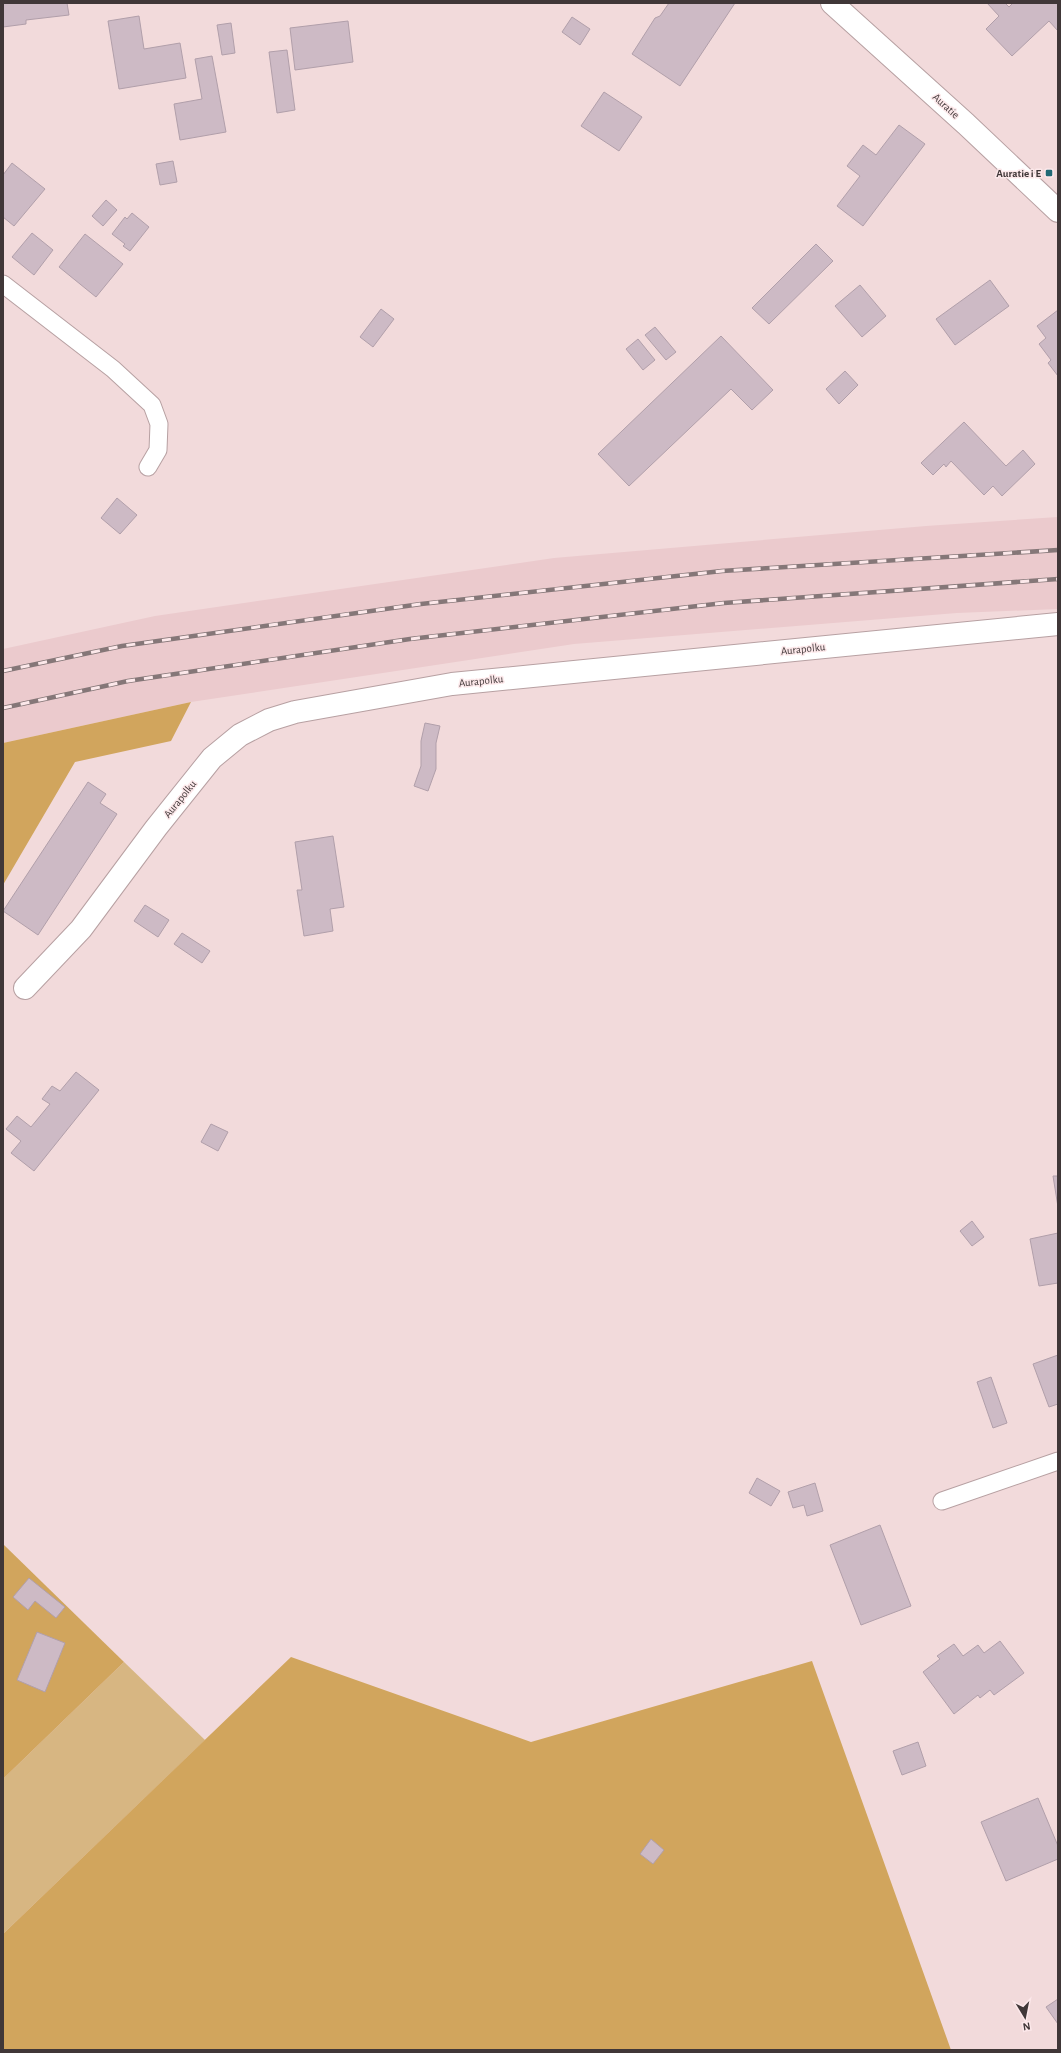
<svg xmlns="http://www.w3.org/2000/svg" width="1061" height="2053" font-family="'Alegreya Sans',sans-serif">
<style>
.built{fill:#ebcacd}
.green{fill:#d7b682}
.forest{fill:#d1a55d}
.building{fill:#cdbac5;stroke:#b19faa}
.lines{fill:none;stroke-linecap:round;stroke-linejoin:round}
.service-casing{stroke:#b7a0a2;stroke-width:19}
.minor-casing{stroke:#b7a0a2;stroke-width:24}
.service{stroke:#fff;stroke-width:17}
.minor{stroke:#fff;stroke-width:22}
.rail-casing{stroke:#857778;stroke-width:4.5}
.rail{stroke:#fce8ea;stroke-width:3;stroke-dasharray:9;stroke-linecap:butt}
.poi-dot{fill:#206975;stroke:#fce8ea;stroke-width:1.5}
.labels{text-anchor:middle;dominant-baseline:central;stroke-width:3;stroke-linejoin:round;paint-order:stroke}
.street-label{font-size:11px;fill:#403738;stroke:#fce8ea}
.poi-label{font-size:11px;font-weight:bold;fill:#403738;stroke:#fce8ea;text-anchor:end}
</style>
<rect width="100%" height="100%" fill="#f2dadb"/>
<polygon class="built" points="1058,517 1058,609 957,613 574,644 191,702 3,743 3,649 155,616 554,558 926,526"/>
<polygon class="green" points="124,1662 205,1740 3,1934 3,1779"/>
<g class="forest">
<polygon points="191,702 171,741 75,762 3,885 3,743"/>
<polygon points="3,1544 124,1662 3,1779"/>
<polygon points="291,1657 531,1742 812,1661 951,2050 3,2050 3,1934"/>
</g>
<g class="building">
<polygon points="3,3 67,3 69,15 26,20 26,24 3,27"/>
<polygon points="669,3 735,3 680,86 632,54 655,18 660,16"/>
<polygon points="987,3 1005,3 1009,7 1013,3 1058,3 1058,31 1049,21 1012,56 986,29 999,16"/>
<polygon points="139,16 144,49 180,43 186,78 119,89 108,21"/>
<polygon points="572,17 590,29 580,45 562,32"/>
<polygon points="348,21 353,62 295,70 290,28"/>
<polygon points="231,23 235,53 222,55 217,25"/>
<polygon points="287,50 295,110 277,113 269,52"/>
<polygon points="212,56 226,132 180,140 174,104 202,99 195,59"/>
<polygon points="604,92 642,117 619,151 581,126"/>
<polygon points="899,125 925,144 863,226 837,206 860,176 847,166 863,145 876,155"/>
<polygon points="173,161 177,182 160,185 156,164"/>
<polygon points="12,163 45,189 14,226 3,217 3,175"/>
<polygon points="106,200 117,210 103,226 92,216"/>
<polygon points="132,213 149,227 130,251 123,246 125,244 112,234 125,217 127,219"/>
<polygon points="32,233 53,250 34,275 12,257"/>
<polygon points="85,234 123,264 96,297 59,267"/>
<polygon points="816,244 833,261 769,324 752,308"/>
<polygon points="990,280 1009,306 955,345 936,319"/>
<polygon points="860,285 886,316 862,337 835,306"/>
<polygon points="381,309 394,319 373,347 360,337"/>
<polygon points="1058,310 1058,376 1048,363 1051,360 1039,344 1046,338 1037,326"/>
<polygon points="655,327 676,352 666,360 645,335"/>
<polygon points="721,336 773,390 752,410 731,389 629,486 598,454"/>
<polygon points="638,339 655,360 643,370 626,349"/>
<polygon points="845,371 858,385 839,404 826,389"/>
<polygon points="964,422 1006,466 1023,450 1035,464 1002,496 993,486 984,495 951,461 946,467 944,464 933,475 921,463"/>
<polygon points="117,498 137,515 120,534 101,518"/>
<polygon points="425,723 440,726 436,743 436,769 428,791 414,786 421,766 421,741"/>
<polygon points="88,782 106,794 100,803 117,814 38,935 3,911"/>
<polygon points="333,836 344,907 330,909 333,931 304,936 297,890 302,890 295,842"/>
<polygon points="145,905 169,920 158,937 134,921"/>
<polygon points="182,933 210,951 202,963 174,944"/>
<polygon points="76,1072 99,1090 34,1171 11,1153 21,1141 6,1129 17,1116 31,1127 50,1104 42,1099 52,1086 60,1091"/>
<polygon points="211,1124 228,1132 218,1151 201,1142"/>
<polygon points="1053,1176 1058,1176 1058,1207"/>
<polygon points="972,1221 984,1237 972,1246 960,1231"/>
<polygon points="1058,1233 1058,1283 1039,1286 1030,1239"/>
<polygon points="1058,1355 1058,1404 1049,1407 1033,1364"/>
<polygon points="991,1377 1007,1423 993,1428 977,1382"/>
<polygon points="757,1478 780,1491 771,1506 749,1493"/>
<polygon points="815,1483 823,1511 807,1516 804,1505 793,1508 788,1492"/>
<polygon points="880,1525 911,1606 861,1625 830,1545"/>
<polygon points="29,1578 65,1607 56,1618 35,1601 28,1610 13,1597"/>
<polygon points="37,1632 65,1643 45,1692 17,1680"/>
<polygon points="1000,1641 1024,1673 994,1695 990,1690 980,1698 978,1695 954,1714 923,1672 940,1659 937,1656 954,1644 963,1656 978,1645 984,1653"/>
<polygon points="918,1742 926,1766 902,1775 893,1751"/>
<polygon points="1038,1798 1058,1846 1058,1859 1006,1881 981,1822"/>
<polygon points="651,1839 664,1850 653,1864 640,1854"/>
<polygon points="1058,1999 1058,2024 1046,2007"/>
</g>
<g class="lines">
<g class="service-casing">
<g id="service">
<polyline points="3,284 113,369 152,405 159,424 158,450 148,467"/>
<polyline points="942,1501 1058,1461"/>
</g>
</g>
<g class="minor-casing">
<g id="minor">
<polyline points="832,3 966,124 1058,211"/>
<polyline points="25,988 81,929 156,828 212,758 240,735 269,720 295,712 452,684 1058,624"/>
</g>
</g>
<use href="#service" class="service"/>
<use href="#minor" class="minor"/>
<g class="rail-casing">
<g id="rail">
<polyline points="3,671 122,646 421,604 722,571 1058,550"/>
<polyline points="3,708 128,681 410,639 724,603 1058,579"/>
</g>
</g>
<use href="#rail" class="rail"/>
</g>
<rect class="poi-dot" x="1045" y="169" width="8" height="8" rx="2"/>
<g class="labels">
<g class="street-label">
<text transform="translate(946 106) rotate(42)">Auratie</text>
<text transform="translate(803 649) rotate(-6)">Aurapolku</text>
<text transform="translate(481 681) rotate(-6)">Aurapolku</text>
<text transform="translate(180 799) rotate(-51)">Aurapolku</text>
</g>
<g class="poi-label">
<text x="1041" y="173">Auratie i E</text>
</g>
</g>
<rect width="1061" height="2053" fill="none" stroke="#403738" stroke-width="8"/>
<g transform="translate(1025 2017) rotate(170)" stroke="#fce8ea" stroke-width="3" paint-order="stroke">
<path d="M0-3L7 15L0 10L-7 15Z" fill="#403738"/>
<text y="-6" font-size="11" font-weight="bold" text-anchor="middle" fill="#403738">N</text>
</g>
</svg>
